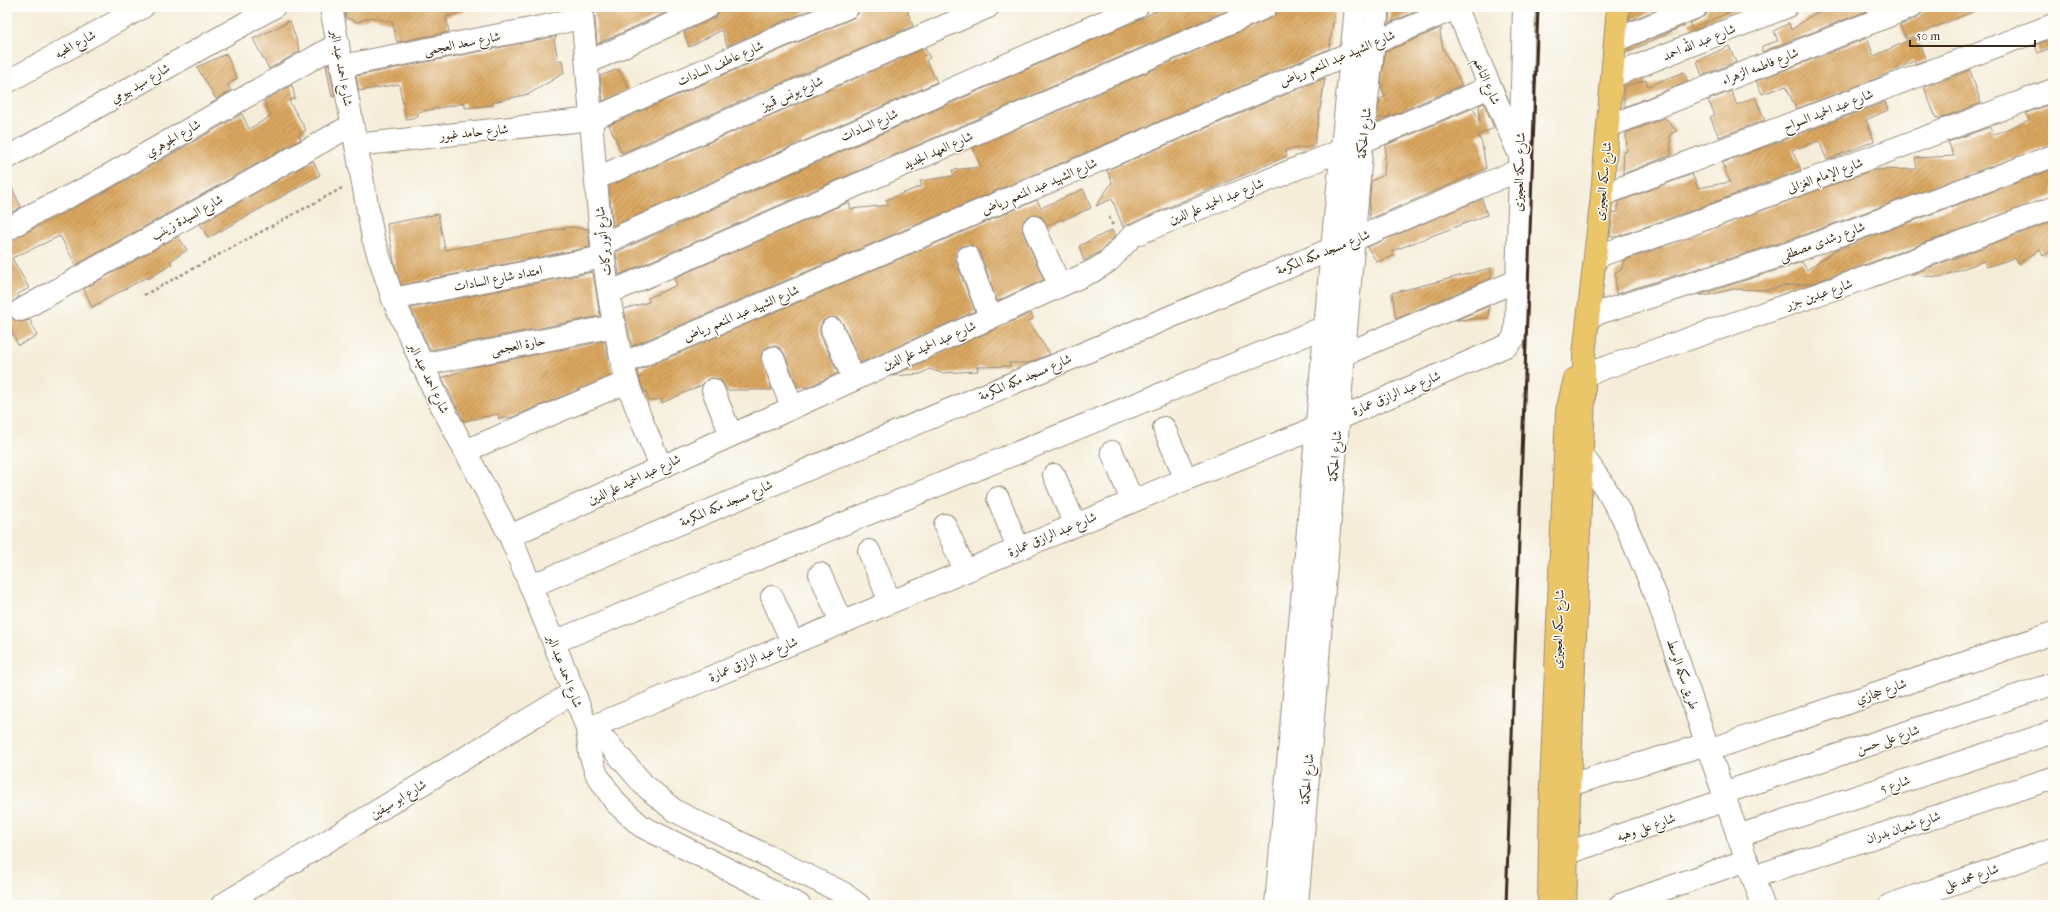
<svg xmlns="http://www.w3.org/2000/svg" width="2060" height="912" font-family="'IM FELL French Canon',Amiri,serif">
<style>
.building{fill:url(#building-hatch)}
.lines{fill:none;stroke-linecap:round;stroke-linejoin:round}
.minor-casing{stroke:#988c7c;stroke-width:24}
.major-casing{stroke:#988c7c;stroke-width:24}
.path{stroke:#988c7c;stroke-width:2.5;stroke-dasharray:3 3;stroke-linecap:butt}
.minor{stroke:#fff;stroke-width:22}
.major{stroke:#ebc669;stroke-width:22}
.rail{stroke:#3b2a1e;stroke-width:3}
.labels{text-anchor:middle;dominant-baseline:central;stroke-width:3;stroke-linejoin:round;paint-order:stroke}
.street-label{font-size:13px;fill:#3b2a1e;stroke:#fdfcf7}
</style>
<defs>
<pattern id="building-hatch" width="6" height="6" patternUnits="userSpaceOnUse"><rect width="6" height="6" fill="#daa761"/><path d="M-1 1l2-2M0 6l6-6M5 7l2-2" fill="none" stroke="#b2884f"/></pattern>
</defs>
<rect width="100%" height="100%" fill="#fdfcf7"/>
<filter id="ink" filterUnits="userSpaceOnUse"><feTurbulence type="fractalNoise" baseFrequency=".025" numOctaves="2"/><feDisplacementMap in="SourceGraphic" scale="8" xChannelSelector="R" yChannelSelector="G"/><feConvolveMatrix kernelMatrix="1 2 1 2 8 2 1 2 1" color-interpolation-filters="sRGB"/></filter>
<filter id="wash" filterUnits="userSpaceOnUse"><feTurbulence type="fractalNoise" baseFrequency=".012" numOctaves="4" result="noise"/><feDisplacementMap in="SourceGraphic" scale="16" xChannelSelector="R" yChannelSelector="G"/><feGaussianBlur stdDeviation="0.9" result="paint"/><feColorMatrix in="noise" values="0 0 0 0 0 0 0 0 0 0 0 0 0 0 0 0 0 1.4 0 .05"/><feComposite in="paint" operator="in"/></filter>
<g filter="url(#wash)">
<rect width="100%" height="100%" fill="#f5edd9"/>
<g id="blocks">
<g class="building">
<polygon points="344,7 469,7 470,9 446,17 449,32 397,42 392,22 372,17 357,22 346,18"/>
<polygon points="594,7 596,7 597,12 610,7 678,7 597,44"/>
<polygon points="720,7 817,7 727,46 722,30 689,47 684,32 714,18 718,14"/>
<polygon points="860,7 906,7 913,26 622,153 609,125 853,18 858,14"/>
<polygon points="1154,7 1235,7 619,275 616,252 1142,18 1156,11"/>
<polygon points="1278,7 1335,9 1329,49 632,346 624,309 649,302 648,298 677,285 674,278 849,202 851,209 889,205 886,200 922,186 920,181 954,176 952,170 981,167 973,148 1271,18 1276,14"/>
<polygon points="1390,7 1426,7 1389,23"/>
<polygon points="1630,7 1663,7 1629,21"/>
<polygon points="1708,7 1741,7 1703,24 1704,26 1693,31 1689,23 1706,15"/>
<polygon points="1831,7 1877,7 1762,52 1762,46 1778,41 1774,31 1789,23 1791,30 1812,15"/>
<polygon points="1934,7 1981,7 1982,8 1906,39 1900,25 1916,19 1922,13"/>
<polygon points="290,21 300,51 269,69 253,39"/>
<polygon points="1685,25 1629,52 1628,48"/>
<polygon points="1441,28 1442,30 1440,31 1443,49 1462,85 1388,117 1377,119 1380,99 1385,97 1381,86 1385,52"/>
<polygon points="557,36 554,39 558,61 562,60 564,73 529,94 493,102 493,105 465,108 465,103 418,112 418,117 406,119 399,84 359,91 356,76"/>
<polygon points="1916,37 1926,60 1915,64 1914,61 1875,79 1796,109 1786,86 1762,94 1756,81 1867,38 1874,56"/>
<polygon points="2053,38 2053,47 2038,53 2035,45"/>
<polygon points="1729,46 1736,62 1702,76 1697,61"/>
<polygon points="925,48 930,58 926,60 937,82 613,226 609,186"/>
<polygon points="226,54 237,78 228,85 231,91 216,99 197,67"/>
<polygon points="329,64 335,96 332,97 326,65"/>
<polygon points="618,69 630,89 603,101 600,76"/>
<polygon points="1970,70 1981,103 1939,119 1938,117 1936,118 1924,87"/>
<polygon points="1684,72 1688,82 1624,107 1624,87 1646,80 1648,86"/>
<polygon points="1325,78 1314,146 1285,150 1287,156 1123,227 1112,199 1096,206 1112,182 1107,170"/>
<polygon points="292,85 295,98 289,101 306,130 298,135 301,139 76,265 60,236 12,258 29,288 18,294 19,297 11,303 9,309 10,316 14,320 20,322 30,320 37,336 18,345 7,320 7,242 98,196 242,114 249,129 271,116 264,101"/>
<polygon points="1731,91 1737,105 1755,97 1765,120 1719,137 1710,117 1715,115 1708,100"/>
<polygon points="1885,102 1888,110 1866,120 1874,141 1827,160 1819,141 1792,150 1801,170 1682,214 1616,237 1610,236 1613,213 1618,212 1618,202 1692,174 1698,188 1730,182 1722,163"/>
<polygon points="1484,103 1494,128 1478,135 1482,143 1486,169 1370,219 1369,212 1371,181 1384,175 1386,145 1473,108 1480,121 1479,105"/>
<polygon points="2053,103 2053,144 1789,240 1616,294 1615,272 1622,269 1623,261 1873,170 1917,169 1915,158 1954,156 1948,142 1990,127 1993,135 2029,120 2026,113"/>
<polygon points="1665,118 1677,131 1670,134 1671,155 1623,174 1624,152 1627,151 1626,133"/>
<polygon points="313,161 320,175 208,238 200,224"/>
<polygon points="2053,169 2053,196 1864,265 1813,283 1783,286 1768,290 1733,289 1709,295 1699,295 1802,262 1807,270 1835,250"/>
<polygon points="7,177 21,207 7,215"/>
<polygon points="1083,189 1091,208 1063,220 1062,219 1047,226 1042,217 1036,215 1029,216 1024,220 1022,226 1023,232 1044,280 997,301 980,252 976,248 971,245 964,245 958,249 956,254 956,261 975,311 861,363 843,324 839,319 834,317 827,318 822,322 820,328 820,334 838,373 808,387 798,387 784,353 780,348 775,346 769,346 764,350 761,356 772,390 727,390 721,380 714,378 708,379 702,385 662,403 662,399 649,401 646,391 644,392 637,371 1037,200 1041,208"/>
<polygon points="1482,199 1487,215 1392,251 1394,256 1377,262 1367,247"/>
<polygon points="438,214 445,250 572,227 588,229 590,247 401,285 394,261 387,224"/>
<polygon points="2053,221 2053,249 2043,256 2040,249 2019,264 2015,258 1986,267 1984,261 1940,277 1910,275"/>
<polygon points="1112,230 1115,236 1101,251 1084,261 1079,246"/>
<polygon points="178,236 187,250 170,261 172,264 148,279 147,277 92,307 84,289"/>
<polygon points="1491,268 1491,278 1396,319 1392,293"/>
<polygon points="593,272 600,316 430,350 411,308"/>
<polygon points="1489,306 1488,318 1456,320"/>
<polygon points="1031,313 1033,319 1028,321 1050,354 1028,363 1008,363 1011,366 977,367 978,371 942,373 929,369 921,374 891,376"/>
<polygon points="605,341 613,375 513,417 499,419 498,414 464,421 442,378 473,367"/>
</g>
</g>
</g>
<g filter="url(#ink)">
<use href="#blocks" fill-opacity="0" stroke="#988c7c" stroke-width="1"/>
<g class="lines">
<g class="minor-casing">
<g id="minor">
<polyline points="331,7 373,238 393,299 438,399 510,536 574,692 587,729 590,754 597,775 616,803 641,826 799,905"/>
<path d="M 581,7 C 595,126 594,248 623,365 C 631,400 648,434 661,467"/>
<polyline points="1456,7 1517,149"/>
<polyline points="1616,40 1696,7"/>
<polyline points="587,63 708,7"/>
<polyline points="342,66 551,25 582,17"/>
<polyline points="1613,76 1786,7"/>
<polyline points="7,82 143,7"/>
<polyline points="1609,126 1911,7"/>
<polyline points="1362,142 1490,87"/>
<polyline points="356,145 592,119 848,7"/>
<polyline points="7,158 274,7"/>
<polyline points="597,178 988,7"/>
<polyline points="1602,195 2053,25"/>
<polyline points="1034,227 1060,286"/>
<polyline points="7,230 33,214 92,185 338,44"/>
<polyline points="602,244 1137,7"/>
<polyline points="968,257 990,317"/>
<polyline points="1595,257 1686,226 2053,90"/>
<polyline points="609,293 1266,7"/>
<polyline points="393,299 603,257"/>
<polyline points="21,310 352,125"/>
<polyline points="1589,316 1793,252 2053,156"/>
<polyline points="832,329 854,379"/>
<polyline points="1343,355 1516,281"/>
<polyline points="773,358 792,407"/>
<polyline points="622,364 1456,8"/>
<polyline points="421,365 614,326"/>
<polyline points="1584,375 1868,277 2053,208"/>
<polyline points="713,390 731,435"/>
<polyline points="1164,428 1186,479"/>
<polyline points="465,451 627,382"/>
<polyline points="1112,452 1132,501"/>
<polyline points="1581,453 1604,486 1622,516 1657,598 1738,836 1763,905"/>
<polyline points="1054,475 1075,525"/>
<polyline points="998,498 1018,548"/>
<polyline points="945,525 965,571"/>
<polyline points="510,536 1093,271 1109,261 1132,236 1342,150"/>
<polyline points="869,551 890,602"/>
<polyline points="820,574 841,622"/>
<polyline points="531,586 1519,170"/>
<polyline points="772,597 792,642"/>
<polyline points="554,642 1325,327"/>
<polyline points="587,729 1186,479 1317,428 1508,345 1514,338 1516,327 1524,7"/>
<polyline points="587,729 606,741 644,785 675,811 843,893 859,905"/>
<polyline points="1709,750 2053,633"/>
<polyline points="1569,785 1707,744"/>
<polyline points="1723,793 2053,684"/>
<polyline points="1738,836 2053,732"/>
<polyline points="1567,853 1726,800"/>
<polyline points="1753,877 2053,778"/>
<polyline points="222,905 574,692"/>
<polyline points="1276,905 1332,248 1356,7"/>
<polyline points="1297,905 1362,142 1378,7"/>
<polyline points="1620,905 1747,860"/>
<polyline points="1890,905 2053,849"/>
</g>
</g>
<g class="major-casing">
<g id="major">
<polyline points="1549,905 1551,788 1567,411 1575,379"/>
<polyline points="1565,905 1584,396 1584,355 1602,195 1618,7"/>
</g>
</g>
<g class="path">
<polyline points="1109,217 1114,228"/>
<polyline points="144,295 344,187"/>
</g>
<use href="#minor" class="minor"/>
<use href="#major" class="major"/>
<polyline class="rail" points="1506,905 1538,7"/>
</g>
</g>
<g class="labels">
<g class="street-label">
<text transform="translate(1699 42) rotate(-22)">شارع عبد الله احمد</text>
<text transform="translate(462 43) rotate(-11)">شارع سعد العجمى</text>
<text transform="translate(75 44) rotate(-29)">شارع المحبه</text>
<text transform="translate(1337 58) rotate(-23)">شارع الشهيد عبد المنعم رياض</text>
<text transform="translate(720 63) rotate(-24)">شارع عاطف السادات</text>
<text transform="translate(1760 66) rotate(-21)">شارع فاطمه الزهراء</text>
<text transform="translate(342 68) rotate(80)">شارع احمد عبد البر</text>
<text transform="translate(1487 81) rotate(67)">شارع الناعم</text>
<text transform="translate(140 83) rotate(-30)">شارع سيد بيومي</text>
<text transform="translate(792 93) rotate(-24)">شارع يونس قمبيز</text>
<text transform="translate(1828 110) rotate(-21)">شارع عبد الحميد السواح</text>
<text transform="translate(869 125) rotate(-24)">شارع السادات</text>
<text transform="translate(474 132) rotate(-6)">شارع حامد غبور</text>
<text transform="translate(1364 133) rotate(-84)">شارع الحكمة</text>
<text transform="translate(173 138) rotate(-30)">شارع الجوهري</text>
<text transform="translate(938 150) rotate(-24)">شارع العهد الجديد</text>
<text transform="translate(1519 172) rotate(-88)">شارع سكة العجيزى</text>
<text transform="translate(1825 175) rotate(-20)">شارع الإمام الغزالى</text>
<text transform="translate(1603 181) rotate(-84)">شارع سكه العجيزى</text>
<text transform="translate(1039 186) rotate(-23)">شارع الشهيد عبد المنعم رياض</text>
<text transform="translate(1216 201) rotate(-22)">شارع عبد الحميد علم الدين</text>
<text transform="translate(187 217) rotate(-29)">شارع السيدة زينب</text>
<text transform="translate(603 241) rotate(-96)">شارع أنور بركات</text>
<text transform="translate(1822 241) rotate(-20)">شارع رشدى مصطفى</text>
<text transform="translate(1323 252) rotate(-22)">شارع مسجد مكه المكرمة</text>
<text transform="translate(498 278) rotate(-11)">امتداد شارع السادات</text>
<text transform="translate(1819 294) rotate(-19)">شارع عبدين جزر</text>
<text transform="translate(741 313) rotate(-23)">شارع الشهيد عبد المنعم رياض</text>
<text transform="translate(518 345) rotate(-11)">حارة العجمى</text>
<text transform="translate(929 345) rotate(-24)">شارع عبد الحميد علم الدين</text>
<text transform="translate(1025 377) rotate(-23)">شارع مسجد مكه المكرمة</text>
<text transform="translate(429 378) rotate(64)">شارع احمد عبد البر</text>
<text transform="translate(1396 393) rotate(-23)">شارع عبد الرازق عمارة</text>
<text transform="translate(1335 456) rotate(-85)">شارع الحكمة</text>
<text transform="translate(634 479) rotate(-25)">شارع عبد الحميد علم الدين</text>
<text transform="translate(726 503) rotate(-23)">شارع مسجد مكه المكرمة</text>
<text transform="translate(1052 534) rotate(-23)">شارع عبد الرازق عمارة</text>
<text transform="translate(1558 629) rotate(-88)">شارع سكه العجيزى</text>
<text transform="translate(753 659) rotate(-23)">شارع عبد الرازق عمارة</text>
<text transform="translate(565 671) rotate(69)">شارع احمد عبد البر</text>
<text transform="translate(1683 674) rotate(71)">طريق سكه الوسط</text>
<text transform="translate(1881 691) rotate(-19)">شارع حجازي</text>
<text transform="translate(1888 739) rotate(-18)">شارع على حسن</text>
<text transform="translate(1307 779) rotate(-85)">شارع الحكمة</text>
<text transform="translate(1895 784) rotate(-18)">شارع 5</text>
<text transform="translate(398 799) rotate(-31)">شارع ابو سيفين</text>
<text transform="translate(1646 827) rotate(-19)">شارع على وهبه</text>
<text transform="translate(1903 827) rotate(-18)">شارع شعبان بدران</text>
<text transform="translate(1971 877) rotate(-19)">شارع محمد على</text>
</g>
</g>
<rect width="2060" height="912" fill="none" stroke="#fdfcf7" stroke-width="24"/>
<path d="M1910 40v6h125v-6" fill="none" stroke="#3b2a1e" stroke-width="2"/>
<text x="1916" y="40" font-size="12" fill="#3b2a1e" stroke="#fdfcf7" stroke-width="3" paint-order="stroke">50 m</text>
</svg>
